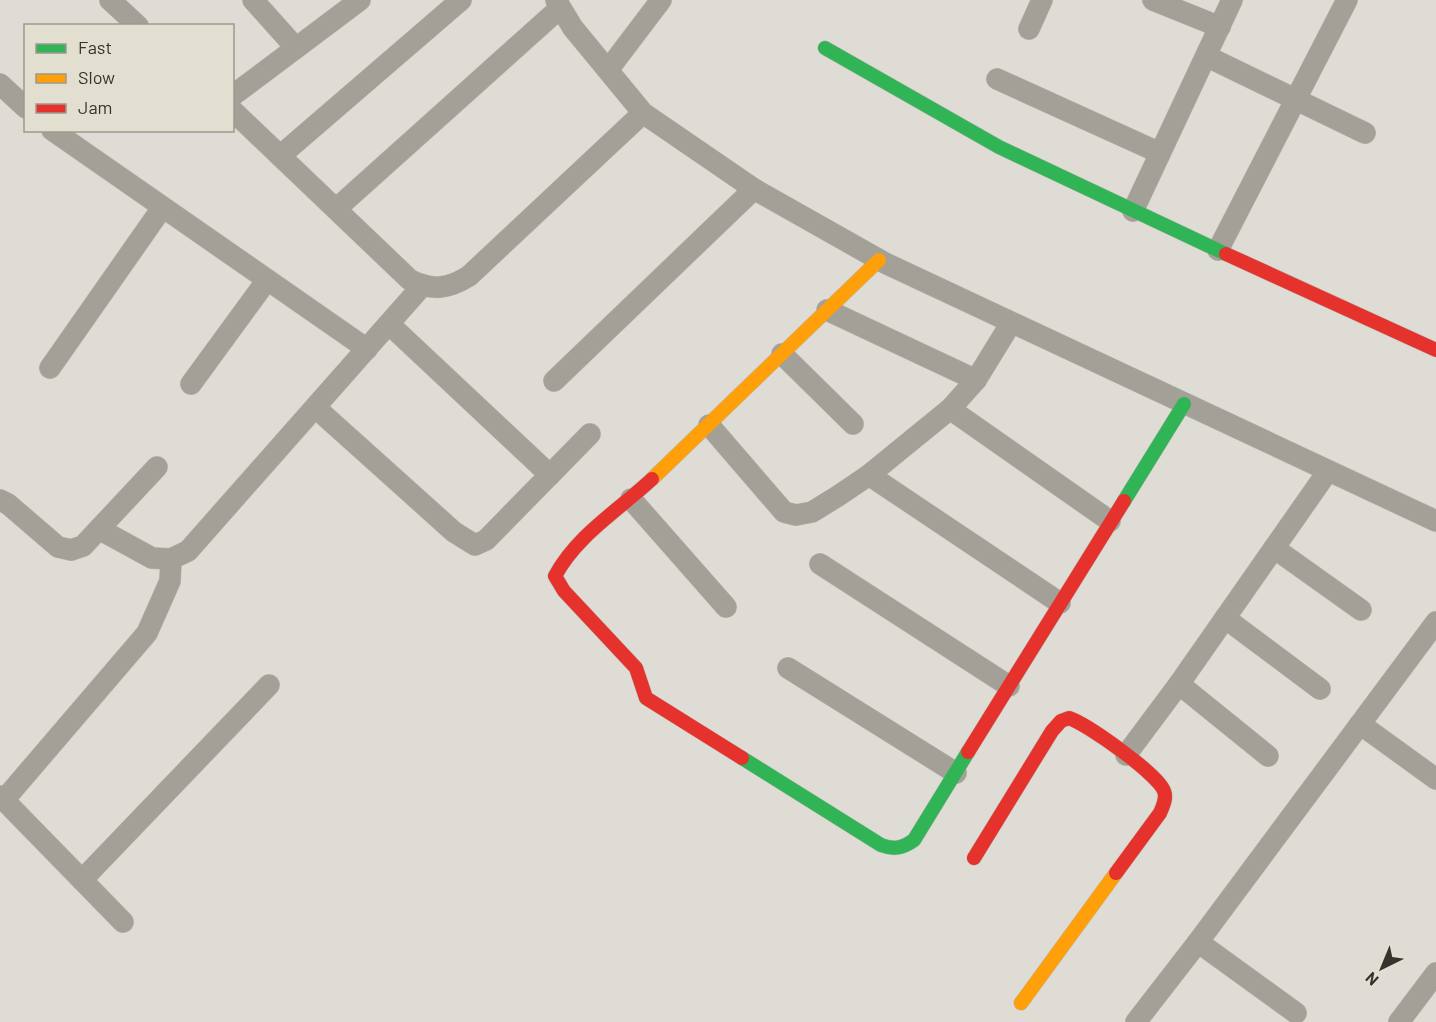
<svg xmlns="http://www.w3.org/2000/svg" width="1436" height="1022" font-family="Barlow,sans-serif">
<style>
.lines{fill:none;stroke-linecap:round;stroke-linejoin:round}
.street-casing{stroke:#bbb9b3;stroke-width:22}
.fast-casing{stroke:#bbb9b3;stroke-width:15}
.slow-casing{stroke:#bbb9b3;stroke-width:15}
.jam-casing{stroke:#bbb9b3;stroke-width:15}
.street{stroke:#a3a098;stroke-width:21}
.fast{stroke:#30b455;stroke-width:14}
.slow{stroke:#ff9f0a;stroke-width:14}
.jam{stroke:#e5322d;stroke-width:14}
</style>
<rect width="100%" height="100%" fill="#dedcd4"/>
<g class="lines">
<g class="street-casing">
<g id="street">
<polyline points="110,0 138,26"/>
<polyline points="253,0 296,48"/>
<polyline points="556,0 573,28 643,113 754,189 885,263 1436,521"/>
<polyline points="1153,0 1220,27"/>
<polyline points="1029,29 1042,0"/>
<polyline points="1206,56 1365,133"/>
<polyline points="608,70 661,0"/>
<polyline points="997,79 1160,153"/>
<polyline points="0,84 26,108"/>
<polyline points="232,96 360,0"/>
<path d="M 232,110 L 410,280 C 433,291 448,289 469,276 L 643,113"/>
<polyline points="52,130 367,349"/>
<polyline points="280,156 461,0"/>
<polyline points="336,209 560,8"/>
<polyline points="1133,211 1232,0"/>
<polyline points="1218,250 1347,0"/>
<polyline points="827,310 976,380"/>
<polyline points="389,324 550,475"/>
<polyline points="782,354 853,424"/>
<polyline points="50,368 162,208"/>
<polyline points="554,381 754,189"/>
<polyline points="191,384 267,280"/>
<polyline points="316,408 454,532 475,545 486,540 590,434"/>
<polyline points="950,409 1110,521"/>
<polyline points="709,425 784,512 796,515 812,512 838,496 869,475 950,409 976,380 1011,323"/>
<polyline points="869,475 1060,603"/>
<polyline points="631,499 726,607"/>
<polyline points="0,500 8,504 58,547 71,550 83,546 157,467"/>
<polyline points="99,529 152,558 171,559 188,551 422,286"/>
<polyline points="1274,548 1361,610"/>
<polyline points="820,564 1009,686"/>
<polyline points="1225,618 1320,689"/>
<polyline points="788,668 956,773"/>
<polyline points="1179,684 1268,756"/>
<polyline points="1360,724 1436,779"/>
<polyline points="1126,755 1179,684 1328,471"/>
<polyline points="0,796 123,922"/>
<polyline points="4,800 147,633 170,581 171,559"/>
<polyline points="82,880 269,685"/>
<polyline points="1198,942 1296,1013"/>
<polyline points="1136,1022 1198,942 1436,622"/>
<polyline points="1399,1022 1436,973"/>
</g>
</g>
<g class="fast-casing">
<g id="fast">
<polyline points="825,48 999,147 1226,254"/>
<polyline points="1124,501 1184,404"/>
<path d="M 742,758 L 881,845 C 894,850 903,848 914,840 L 968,752"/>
</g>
</g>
<g class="slow-casing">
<g id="slow">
<polyline points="652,479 879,260"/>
<polyline points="1021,1003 1116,873"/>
</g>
</g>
<g class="jam-casing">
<g id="jam">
<polyline points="1226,254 1436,350"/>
<path d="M 652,479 C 619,510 577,535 555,576 L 564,591 L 636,668 L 646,698 L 742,758"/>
<polyline points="968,752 1124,501"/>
<path d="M 974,858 L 1052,731 L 1061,721 L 1069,718 C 1087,724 1158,774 1164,791 C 1167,798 1163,806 1160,813 L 1116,873"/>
</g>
</g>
<use href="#street" class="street"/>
<use href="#fast" class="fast"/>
<use href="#slow" class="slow"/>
<use href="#jam" class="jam"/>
</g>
<rect x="24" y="24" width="210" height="108" fill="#e2ded0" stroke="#9c9a8f" stroke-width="1.5"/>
<rect x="36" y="44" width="30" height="9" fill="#30b455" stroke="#9c9a8f" stroke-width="1.5"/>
<text x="78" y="54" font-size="18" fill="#34332d">Fast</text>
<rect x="36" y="74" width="30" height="9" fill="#ff9f0a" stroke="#9c9a8f" stroke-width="1.5"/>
<text x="78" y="84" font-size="18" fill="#34332d">Slow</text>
<rect x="36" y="104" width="30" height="9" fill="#e5322d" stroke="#9c9a8f" stroke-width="1.5"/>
<text x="78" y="114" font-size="18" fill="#34332d">Jam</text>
<g transform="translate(1382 968) rotate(223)" stroke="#e2ded0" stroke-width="4.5" paint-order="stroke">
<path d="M0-4.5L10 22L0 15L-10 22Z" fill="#34332d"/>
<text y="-9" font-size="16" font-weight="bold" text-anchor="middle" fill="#34332d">N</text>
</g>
</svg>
